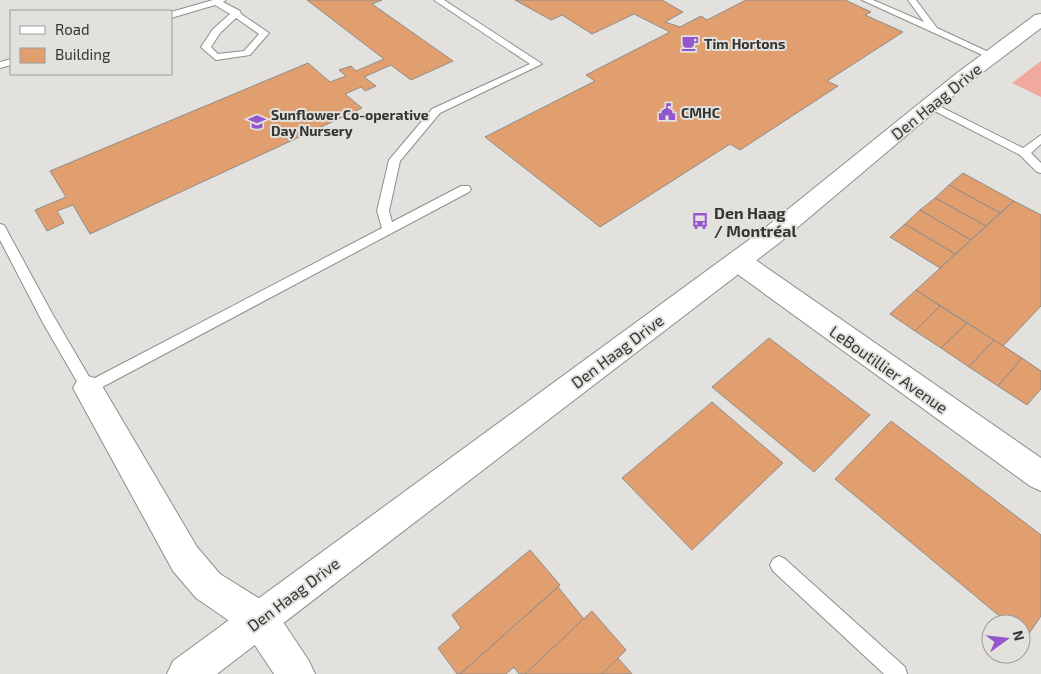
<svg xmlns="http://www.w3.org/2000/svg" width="1041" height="674" font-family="'Exo 2',sans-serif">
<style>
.green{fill:#f1a99e}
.building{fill:#e19f70;stroke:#8f8c89}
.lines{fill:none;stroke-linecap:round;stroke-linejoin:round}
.lane-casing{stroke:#908e8b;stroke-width:2}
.street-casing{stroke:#908e8b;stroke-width:2}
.secondary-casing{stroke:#908e8b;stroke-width:2}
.lane{fill:#fff;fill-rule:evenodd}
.street{fill:#fff;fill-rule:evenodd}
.secondary{fill:#fff;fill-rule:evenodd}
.labels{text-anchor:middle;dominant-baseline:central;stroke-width:4;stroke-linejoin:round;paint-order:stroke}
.far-poi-label{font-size:14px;font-weight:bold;fill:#353533;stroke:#e3e1dd;text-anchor:start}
.street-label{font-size:16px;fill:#353533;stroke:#e3e1dd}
.poi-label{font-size:16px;font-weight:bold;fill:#353533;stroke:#e3e1dd;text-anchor:start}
</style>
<rect width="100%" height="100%" fill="#e3e1dd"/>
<polygon class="green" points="1041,61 1041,97 1012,83"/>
<g class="building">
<polygon points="307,0 382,0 372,4 453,61 411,80 391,65 364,77 376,86 365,91 361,87 345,94 362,108 90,234 73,205 57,211 64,223 47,231 35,210 66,197 50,171 308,63 330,82 346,76 339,70 351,66 356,71 384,59"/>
<polygon points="515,0 662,0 683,12 665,22 680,27 701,16 707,20 746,0 845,0 871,12 865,15 903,32 827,81 838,86 740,150 730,144 600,227 485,137 595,81 586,75 670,32 634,14 592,34 562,15 551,20"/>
<polygon points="963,173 1014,201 1000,213 949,185"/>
<polygon points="949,185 1000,213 986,226 935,198"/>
<polygon points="935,198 986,226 971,240 920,210"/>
<polygon points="1014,201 1041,215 1041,306 1003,346 916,290"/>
<polygon points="920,210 971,240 955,254 905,224"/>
<polygon points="905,224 955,254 940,268 890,237"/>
<polygon points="916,290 940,306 915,331 890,314"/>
<polygon points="940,306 967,323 941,348 915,331"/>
<polygon points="967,323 994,340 969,367 941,348"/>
<polygon points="769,338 870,415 814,472 712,387"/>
<polygon points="994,340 1022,358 998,386 969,367"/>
<polygon points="1022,358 1041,371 1041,389 1027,405 998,386"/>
<polygon points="712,402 783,463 692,550 622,478"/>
<polygon points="891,421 1041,535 1041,616 1026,638 1021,634 1021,624 1009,624 835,479"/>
<polygon points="530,550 560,585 460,674 457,674 438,648 461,628 452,615"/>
<polygon points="558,587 584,619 525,674 519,674 514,667 506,674 460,674"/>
<polygon points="592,611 626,650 602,674 525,674"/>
<polygon points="618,658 632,674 602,674"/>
</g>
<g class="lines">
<g class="lane-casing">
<g id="lane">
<path d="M 213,0 L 226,0 L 223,2 L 240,11 L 241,14 L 269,33 L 250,55 L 216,60 L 203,49 L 201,47 L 213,29 L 230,14 L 215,5 L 171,18 L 171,12 ZM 236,18 L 259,34 L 244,51 L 218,54 L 211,47 L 220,33 Z"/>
<polygon points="434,0 444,0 542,64 440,113 400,161 389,211 392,222 461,186 469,186 471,189 469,192 93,392 88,394 83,392 43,323 0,240 0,224 4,225 53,315 91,380 382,228 377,211 389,160 432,109 530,64"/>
<polygon points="862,0 873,0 924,22 908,0 916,0 937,28 997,56 995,58 989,58"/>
<polygon points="11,59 11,65 0,68 0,62"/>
<polygon points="931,102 1023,148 1041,135 1041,144 1031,153 1041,163 1041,173 1037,172 1020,155 927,107 926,105"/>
<polygon points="779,556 785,559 905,667 907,674 884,674 773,571 770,565 773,559"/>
</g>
</g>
<g class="street-casing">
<g id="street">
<polygon points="738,252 747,254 1041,458 1041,491 1030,486 729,268 725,261 729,254"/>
<polygon points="88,376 98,379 197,547 220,574 273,607 309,661 315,674 274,674 247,633 196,598 173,571 73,388 78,379"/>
</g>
</g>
<g class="secondary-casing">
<polygon id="secondary" points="1041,14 1041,28 971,81 779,243 217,674 167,674 173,661 761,231 957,73 1035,15"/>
</g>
<use href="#lane" class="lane"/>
<use href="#street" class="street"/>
<use href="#secondary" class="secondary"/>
</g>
<defs>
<g id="cafe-bare" transform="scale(1.35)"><path d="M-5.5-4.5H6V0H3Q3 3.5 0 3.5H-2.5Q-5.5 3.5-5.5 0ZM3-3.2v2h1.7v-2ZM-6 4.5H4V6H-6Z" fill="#9356cd" stroke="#e3e1dd" stroke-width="2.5" paint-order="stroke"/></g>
<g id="civic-bare" transform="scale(1.35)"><path d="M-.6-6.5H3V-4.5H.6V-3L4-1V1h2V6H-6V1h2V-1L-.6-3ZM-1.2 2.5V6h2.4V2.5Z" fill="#9356cd" stroke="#e3e1dd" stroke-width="2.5" paint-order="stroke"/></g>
<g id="school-bare" transform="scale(1.35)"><path d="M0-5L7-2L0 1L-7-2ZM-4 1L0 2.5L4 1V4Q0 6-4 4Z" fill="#9356cd" stroke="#e3e1dd" stroke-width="2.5" paint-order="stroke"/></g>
<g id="bus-bare" transform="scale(1.35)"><path d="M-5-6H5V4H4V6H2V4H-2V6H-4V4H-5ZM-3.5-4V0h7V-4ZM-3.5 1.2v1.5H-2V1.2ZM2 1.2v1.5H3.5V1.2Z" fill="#9356cd" stroke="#e3e1dd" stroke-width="2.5" paint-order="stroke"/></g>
</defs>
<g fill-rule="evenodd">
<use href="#cafe-bare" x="690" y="43"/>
<use href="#civic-bare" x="667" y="112"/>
<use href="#school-bare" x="257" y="122"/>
<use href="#bus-bare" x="700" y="221"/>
</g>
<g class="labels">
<g class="far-poi-label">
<text x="704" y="43">Tim Hortons</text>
<text x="681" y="112">CMHC</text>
<text x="271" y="114">Sunflower Co-operative<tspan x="271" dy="16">Day Nursery</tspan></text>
</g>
<g class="street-label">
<text transform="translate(936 101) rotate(-39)">Den Haag Drive</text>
<text transform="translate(617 351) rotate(-37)">Den Haag Drive</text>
<text transform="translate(889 369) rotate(35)">LeBoutillier Avenue</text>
<text transform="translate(293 594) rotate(-37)">Den Haag Drive</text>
</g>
<g class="poi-label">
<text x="714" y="212">Den Haag<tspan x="714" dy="18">/ Montréal</tspan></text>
</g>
</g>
<rect x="10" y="10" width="162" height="65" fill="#e3e1dd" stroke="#9d9c99"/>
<rect x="20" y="26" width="25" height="8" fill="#ffffff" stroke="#9d9c99"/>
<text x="55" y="35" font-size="15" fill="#353533">Road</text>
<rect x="20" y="48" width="25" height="15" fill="#e19f70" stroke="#9d9c99"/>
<text x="55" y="60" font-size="15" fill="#353533">Building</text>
<g transform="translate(1006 639) rotate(75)"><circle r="24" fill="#e3e1dd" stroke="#9d9c99"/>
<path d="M0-4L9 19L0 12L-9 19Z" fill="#9356cd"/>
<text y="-8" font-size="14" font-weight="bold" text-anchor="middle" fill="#353533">N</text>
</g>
</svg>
